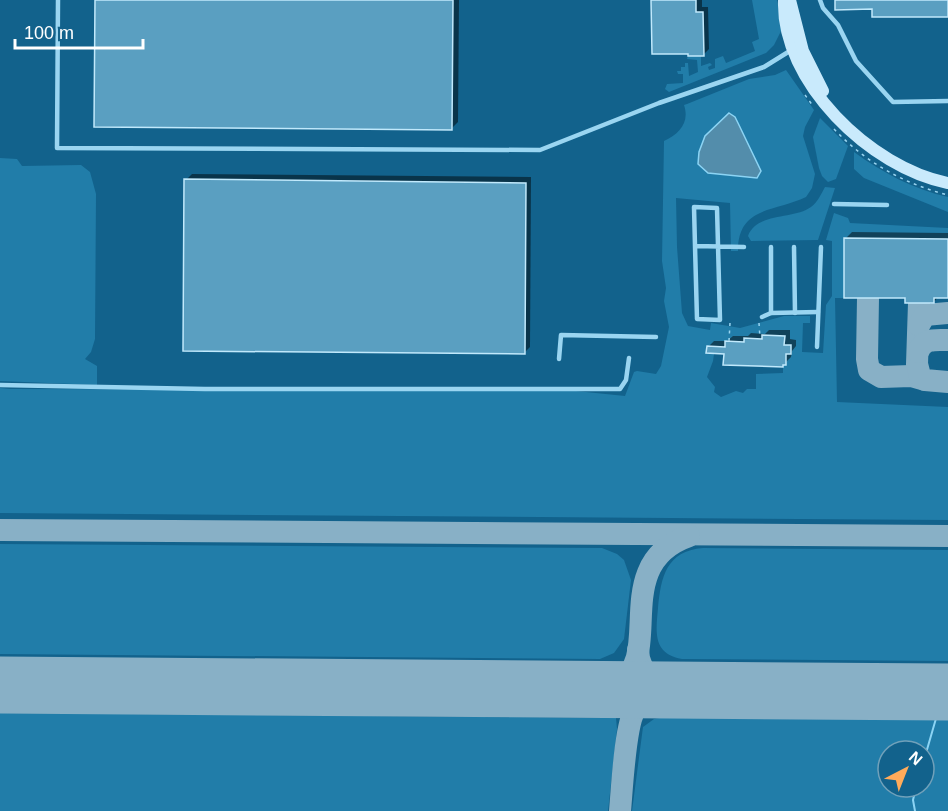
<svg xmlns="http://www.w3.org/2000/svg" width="948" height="811" font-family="Arial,sans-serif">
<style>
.green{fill:#217da9;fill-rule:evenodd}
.water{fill:#538dab;stroke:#8cd4f4;stroke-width:1.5}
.shadow{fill:#0007}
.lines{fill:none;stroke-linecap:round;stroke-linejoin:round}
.stream{stroke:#8cd4f4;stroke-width:2}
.taxiway{stroke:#88b0c6;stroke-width:22}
.runway{stroke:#88b0c6;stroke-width:57}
.building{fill:#5a9fc1;stroke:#c1e9fc;stroke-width:1.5}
.path{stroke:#9ad5f1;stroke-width:1.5;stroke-dasharray:3 4.5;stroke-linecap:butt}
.lane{stroke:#9ad5f1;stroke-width:4.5}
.secondary{stroke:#c9eafc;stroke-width:12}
</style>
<rect width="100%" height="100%" fill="#12628c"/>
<g class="green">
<polygon points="752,0 777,0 782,29 774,45 766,53 669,92 665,89 667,84 683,83 683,74 678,74 677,71 681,71 681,67 685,67 685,63 688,63 689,76 698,72 697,60 687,59 688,56 701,56 701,66 710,63 712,65 708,67 709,70 715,68 715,59 723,56 726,63 755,51 752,42 759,39"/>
<path d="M 786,70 L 814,110 L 805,127 L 803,136 L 815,174 L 812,188 L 806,197 C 775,212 738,206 738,251 L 731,251 L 730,203 L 676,198 L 677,247 L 682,313 L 688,326 L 710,330 L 711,323 L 740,328 L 784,316 L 810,316 L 810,323 L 803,323 L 802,352 L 823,353 L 826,305 L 832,296 L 832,241 L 826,240 L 834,213 L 848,218 L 850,223 L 948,228 L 948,239 L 845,238 L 844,298 L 835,298 L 837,402 L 948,407 L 948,520 L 0,513 L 0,388 L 10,389 L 576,391 L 625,396 L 634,372 L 637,371 L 656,374 L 661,366 L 669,327 L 664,301 L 666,288 L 662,261 L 664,141 C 679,134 690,123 684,105 L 687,104 L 749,79 L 775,75 ZM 762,335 L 784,336 L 784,345 L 791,346 L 791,354 L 786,354 L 786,365 L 783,365 L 783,373 L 756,374 L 756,389 L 747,389 L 743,393 L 736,391 L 721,397 L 714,392 L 715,387 L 707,377 L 713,361 L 714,354 L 706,353 L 707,346 L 725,347 L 726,341 L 733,341 L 733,345 L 744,346 L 744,338 L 761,343 Z"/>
<polygon points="820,118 848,146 836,179 828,182 822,176 819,168 813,137"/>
<path d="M 854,152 C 883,173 913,189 948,197 L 948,212 L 864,178 L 854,169 Z"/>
<polygon points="0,158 17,159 22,166 81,165 90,172 96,194 95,339 91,352 85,359 97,366 97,385 0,381"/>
<path d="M 825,187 L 835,188 L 818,240 L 751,241 L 748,236 C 757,212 793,220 811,207 C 818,202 821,194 825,187 Z"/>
<polygon points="0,544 602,548 617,554 624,560 631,580 624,639 614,653 600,659 0,654"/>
<path d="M 703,548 L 948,550 L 948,661 L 682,659 C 652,654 656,631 658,608 C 661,577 666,551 703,548 Z"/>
<polygon points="0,713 616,718 617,729 608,811 0,811"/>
<path d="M 664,717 L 948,720 L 948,811 L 632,811 L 643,727 L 654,719 ZM 888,751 L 924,751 L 924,787 L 888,787 Z"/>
</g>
<polygon class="water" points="729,113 735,117 738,123 761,171 757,178 708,173 698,164 699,152 705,136"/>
<g class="shadow">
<polygon points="96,0 459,0 458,122 452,128"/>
<polygon points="652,0 702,0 702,7 708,7 709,49 703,55"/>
<polygon points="192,174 531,177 530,347 524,353 186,180"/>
<polygon points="852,232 948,233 948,297 938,297 934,302 906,297 846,238"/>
<polygon points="769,330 790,330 790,339 796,340 796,346 792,351 791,357 785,363 725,353 708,347 714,341 727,341 733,336 748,336 751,333 765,334"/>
</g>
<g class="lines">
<g class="stream">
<polyline points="924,760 948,677"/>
<polyline points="915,811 913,800 916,787"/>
</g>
<g class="taxiway">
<polyline points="868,298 867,359 869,370 881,377 911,376 925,380"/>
<polyline points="919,303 917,364 920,376 925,380 948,382"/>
<polyline points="919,325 925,315 948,313"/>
<path d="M 918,352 C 924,338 934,340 947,340"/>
<polyline points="0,530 948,536"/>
<path d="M 638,650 C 639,676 659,686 682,690"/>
<path d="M 587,689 C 597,687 609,687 618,682 C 666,658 608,564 689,536"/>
<path d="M 620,811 C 622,790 625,725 635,710 C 643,698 652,694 665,690"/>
</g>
<polyline class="runway" points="0,685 948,692"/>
</g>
<g class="building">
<polygon points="95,0 453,0 452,130 94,127"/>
<polygon points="651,0 696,0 696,12 703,12 704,56 688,56 688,54 652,54"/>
<polygon points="835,0 948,0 948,17 872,17 872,9 835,10"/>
<polygon points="184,179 526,183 525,354 183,351"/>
<polygon points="844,238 948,239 948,298 934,298 934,303 905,303 905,298 844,298"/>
<polygon points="762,335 785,336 784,345 791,345 791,354 786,354 786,365 783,365 783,367 723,365 724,354 706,353 707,346 725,347 725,341 744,342 744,338 762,339"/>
</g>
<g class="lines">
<g class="path">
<polyline points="805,95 813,106"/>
<path d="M 834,129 C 865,162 904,184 948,195"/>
<polyline points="759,323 760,338"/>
<polyline points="729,341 730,323"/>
</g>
<g class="lane">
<polyline points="58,0 57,148 540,150 659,103 764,67 793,49"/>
<polyline points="820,0 823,8 838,25 856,61 893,102 948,101"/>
<polyline points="834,204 887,205"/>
<polyline points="695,246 694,207 717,208 720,320 697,319 695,246 744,247"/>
<polyline points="771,247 771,313"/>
<polyline points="794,247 795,313"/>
<polyline points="762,317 771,313 818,312"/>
<polyline points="817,347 821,247"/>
<polyline points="559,359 561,335 656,337"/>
<polyline points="0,385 205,389 620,389 626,380 629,358"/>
</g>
<g class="secondary">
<path d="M 784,0 C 781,82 871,168 948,183"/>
<polyline points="790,0 803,51 823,91"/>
</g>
</g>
<g transform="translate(906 769) rotate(42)"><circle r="28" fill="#12628c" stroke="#71a1ba" stroke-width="1.5"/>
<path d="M0-4.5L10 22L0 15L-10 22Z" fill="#ffab5a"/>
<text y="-9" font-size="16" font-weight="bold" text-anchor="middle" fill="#ffffff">N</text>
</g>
<path d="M15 39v9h128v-9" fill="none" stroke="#ffffff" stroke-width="3"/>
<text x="24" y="39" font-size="18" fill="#ffffff" stroke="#12628c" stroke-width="4.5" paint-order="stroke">100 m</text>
</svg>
